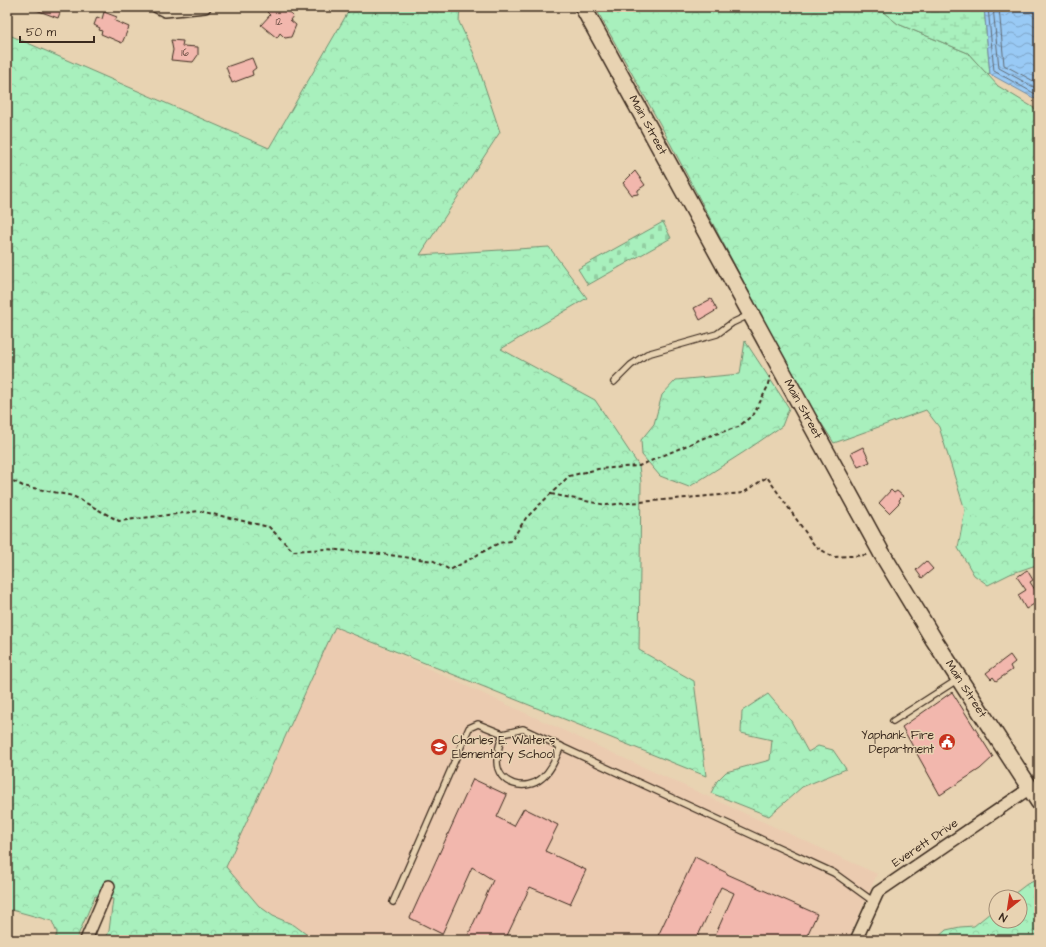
<svg xmlns="http://www.w3.org/2000/svg" width="1046" height="947" font-family="'Architects Daughter',sans-serif">
<style>
.built{fill:#ebcbb0}
.forest{fill:url(#forest-crowns);stroke:#728d6e}
.wetland{fill:url(#wetland-marsh);stroke:#728d6e}
.cemetery{fill:url(#cemetery-stones);stroke:#728d6e}
.water{fill:url(#water-waves);stroke:#738a9f}
.lines{fill:none;stroke-linecap:round;stroke-linejoin:round}
.shore{stroke:#616a74;stroke-width:1}
.building{fill:#f2b7ad;stroke:#3b2a1e}
.service-casing{stroke:#3b2a1e;stroke-width:8}
.minor-casing{stroke:#3b2a1e;stroke-width:14}
.secondary-casing{stroke:#3b2a1e;stroke-width:19}
.path{stroke:#3b2a1e;stroke-width:2;stroke-dasharray:4 3;stroke-linecap:butt}
.service{stroke:#e8d3b2;stroke-width:5.5}
.minor{stroke:#e8d3b2;stroke-width:11}
.secondary{stroke:#e8d3b2;stroke-width:16}
.labels{text-anchor:middle;dominant-baseline:central;stroke-width:3;stroke-linejoin:round;paint-order:stroke}
.number-label{font-size:10px;fill:#694d42}
.street-label{font-size:12px;fill:#3b2a1e;stroke:#e8d3b2}
.poi-label{font-size:12px;fill:#3b2a1e;stroke:#e8d3b2;text-anchor:end}
</style>
<defs>
<pattern id="forest-crowns" width="20" height="18" patternUnits="userSpaceOnUse"><rect width="20" height="18" fill="#a8f0bd"/><path d="M2 6a3 3 0 1 1 6 0M12 15a3 3 0 1 1 6 0" fill="none" stroke="#92cea2"/></pattern>
<pattern id="wetland-marsh" width="20" height="14" patternUnits="userSpaceOnUse"><rect width="20" height="14" fill="#a8f0bd"/><path d="M1 5h8M5 5V1M11 12h8M15 12V8" fill="none" stroke="#92cea2"/></pattern>
<pattern id="cemetery-stones" width="16" height="16" patternUnits="userSpaceOnUse"><rect width="16" height="16" fill="#a8f0bd"/><path d="M2 7V4a2 2 0 0 1 4 0v3zM10 15v-3a2 2 0 0 1 4 0v3z" fill="#92cea2"/></pattern>
<pattern id="water-waves" width="16" height="10" patternUnits="userSpaceOnUse"><rect width="16" height="10" fill="#99caf5"/><path d="M0 5q4-4 8 0t8 0" fill="none" stroke="#7ea4c6"/></pattern>
</defs>
<rect width="100%" height="100%" fill="#e8d3b2"/>
<filter id="ink" filterUnits="userSpaceOnUse"><feTurbulence type="fractalNoise" baseFrequency=".025" numOctaves="2"/><feDisplacementMap in="SourceGraphic" scale="8" xChannelSelector="R" yChannelSelector="G"/><feConvolveMatrix kernelMatrix="1 2 1 2 8 2 1 2 1" color-interpolation-filters="sRGB"/></filter>
<g filter="url(#ink)">
<polygon class="built" points="335,626 877,874 848,940 227,940 199,927"/>
<g class="forest">
<polygon points="351,7 460,7 459,22 474,54 500,132 420,255 549,247 587,298 501,349 595,400 639,466 641,482 639,650 694,681 706,776 335,627 226,867 259,906 273,916 294,925 314,940 105,940 109,931 113,899 95,896 76,940 55,940 57,933 52,921 12,910 7,911 7,34 269,148"/>
<polygon points="595,7 877,7 898,24 968,53 998,86 1039,111 1039,564 1010,574 988,585 974,575 958,548 965,510 939,427 926,410 834,443 804,396 660,124"/>
<polygon points="745,341 789,408 782,426 744,452 689,487 660,476 642,455 641,440 654,424 662,395 676,380 740,374"/>
<polygon points="768,694 791,721 808,752 818,746 833,750 846,769 802,787 769,816 711,793 717,781 726,772 770,760 772,740 741,733 742,711"/>
<polygon points="1039,879 1039,940 935,940 946,930 960,927 974,926 996,908 996,921 1020,921 1020,897 1010,897 1027,884"/>
</g>
<polygon class="wetland" points="877,7 984,7 990,74 986,73 968,53 898,24"/>
<polygon class="cemetery" points="663,222 671,238 588,285 578,269"/>
<polygon class="water" points="984,7 1039,7 1039,101 990,74"/>
<g class="lines">
<g class="shore">
<polyline points="988,7 994,71 1039,96"/>
<polyline points="993,7 999,68 1039,90"/>
<polyline points="999,7 1004,65 1039,84"/>
</g>
</g>
<g class="building">
<polygon points="28,7 62,7 58,18"/>
<polygon points="272,7 283,7 293,16 290,20 296,25 291,37 285,38 280,33 277,38 261,25 270,15 267,12"/>
<polygon points="104,12 117,17 115,21 129,27 122,43 101,34 102,31 99,30 100,28 94,25 97,17 102,19"/>
<polygon points="171,40 183,41 182,46 198,47 198,55 193,62 171,60 173,50"/>
<polygon points="252,58 256,68 252,71 253,75 232,83 226,67"/>
<polygon points="635,171 645,185 638,190 638,194 632,195 623,183"/>
<polygon points="711,299 717,310 700,320 694,308"/>
<polygon points="863,447 870,462 858,467 851,453"/>
<polygon points="891,490 894,493 897,491 903,496 899,500 900,502 889,513 879,503"/>
<polygon points="926,561 933,569 922,578 916,570"/>
<polygon points="1027,570 1033,580 1030,582 1039,596 1039,601 1026,609 1018,595 1026,590 1017,577"/>
<polygon points="1010,655 1015,662 1010,666 1012,670 996,681 993,677 991,679 986,673"/>
<polygon points="952,692 993,757 980,769 940,795 902,727"/>
<polygon points="473,779 507,795 497,817 514,826 524,808 558,825 545,851 586,870 570,904 530,887 505,940 466,940 493,880 472,867 442,934 410,918"/>
<polygon points="695,857 727,873 727,874 817,914 805,940 713,940 734,893 721,887 696,940 656,940"/>
</g>
<g class="lines">
<g class="service-casing">
<g id="service">
<polyline points="614,382 631,365 647,354 717,334 732,323 749,315"/>
<polyline points="893,721 957,680"/>
<path d="M 503,734 C 500,742 497,751 497,761 C 497,785 526,792 542,778 C 552,770 556,757 561,746"/>
<polyline points="393,902 469,728 478,724 503,734 523,729 834,873 874,902"/>
</g>
</g>
<g class="minor-casing">
<g id="minor">
<polyline points="157,7 165,11 205,7"/>
<polyline points="86,940 109,886"/>
<polyline points="856,940 878,892 1030,788"/>
</g>
</g>
<g class="secondary-casing">
<polyline id="secondary" points="583,7 881,552 934,640 1039,802"/>
</g>
<g class="path">
<polyline points="7,478 23,486 73,496 119,521 200,511 269,527 293,551 325,549 374,553 434,561 450,570 499,543 511,541 526,518 569,476 598,469 639,466 706,437 738,427 754,414 767,388 770,376"/>
<polyline points="551,494 606,505 743,493 767,477 815,546 833,557 868,555"/>
</g>
<use href="#service" class="service"/>
<use href="#minor" class="minor"/>
<use href="#secondary" class="secondary"/>
</g>
</g>
<defs>
<g id="civic-disc" transform="scale(0.9)"><circle r="9.5" fill="#c8321e" stroke="#e8d3b2"/><path d="M-.6-6.5H3V-4.5H.6V-3L4-1V1h2V6H-6V1h2V-1L-.6-3ZM-1.2 2.5V6h2.4V2.5Z" fill="#fff"/></g>
<g id="school-disc" transform="scale(0.9)"><circle r="9.5" fill="#c8321e" stroke="#e8d3b2"/><path d="M0-5L7-2L0 1L-7-2ZM-4 1L0 2.5L4 1V4Q0 6-4 4Z" fill="#fff"/></g>
</defs>
<g fill-rule="evenodd">
<use href="#civic-disc" x="947" y="742"/>
<use href="#school-disc" x="439" y="747"/>
</g>
<g class="labels">
<g class="number-label">
<text x="279" y="22">12</text>
<text x="185" y="53">16</text>
</g>
<g class="street-label">
<text transform="translate(648 125) rotate(61)">Main Street</text>
<text transform="translate(803 409) rotate(61)">Main Street</text>
<text transform="translate(966 689) rotate(57)">Main Street</text>
<text transform="translate(925 843) rotate(-34)">Everett Drive</text>
</g>
<g class="poi-label">
<text x="934" y="735">Yaphank Fire<tspan x="934" dy="14">Department</tspan></text>
<text x="452" y="740" text-anchor="start">Charles E. Walters<tspan x="452" dy="14">Elementary School</tspan></text>
</g>
</g>
<rect width="1046" height="947" fill="none" stroke="#e8d3b2" stroke-width="24"/>
<rect x="12" y="12" width="1022" height="923" fill="none" stroke="#3b2a1e" stroke-width="1.5" filter="url(#ink)"/>
<g transform="translate(1008 909) rotate(210)"><circle r="19" fill="#e8d3b2" stroke="#a38f77"/>
<path d="M0-3L7 15L0 10L-7 15Z" fill="#c8321e"/>
<text y="-6" font-size="11" font-weight="bold" text-anchor="middle" fill="#3b2a1e">N</text>
</g>
<path d="M20 36v6h74v-6" fill="none" stroke="#3b2a1e" stroke-width="2"/>
<text x="26" y="36" font-size="12" fill="#3b2a1e" stroke="#e8d3b2" stroke-width="3" paint-order="stroke">50 m</text>
</svg>
